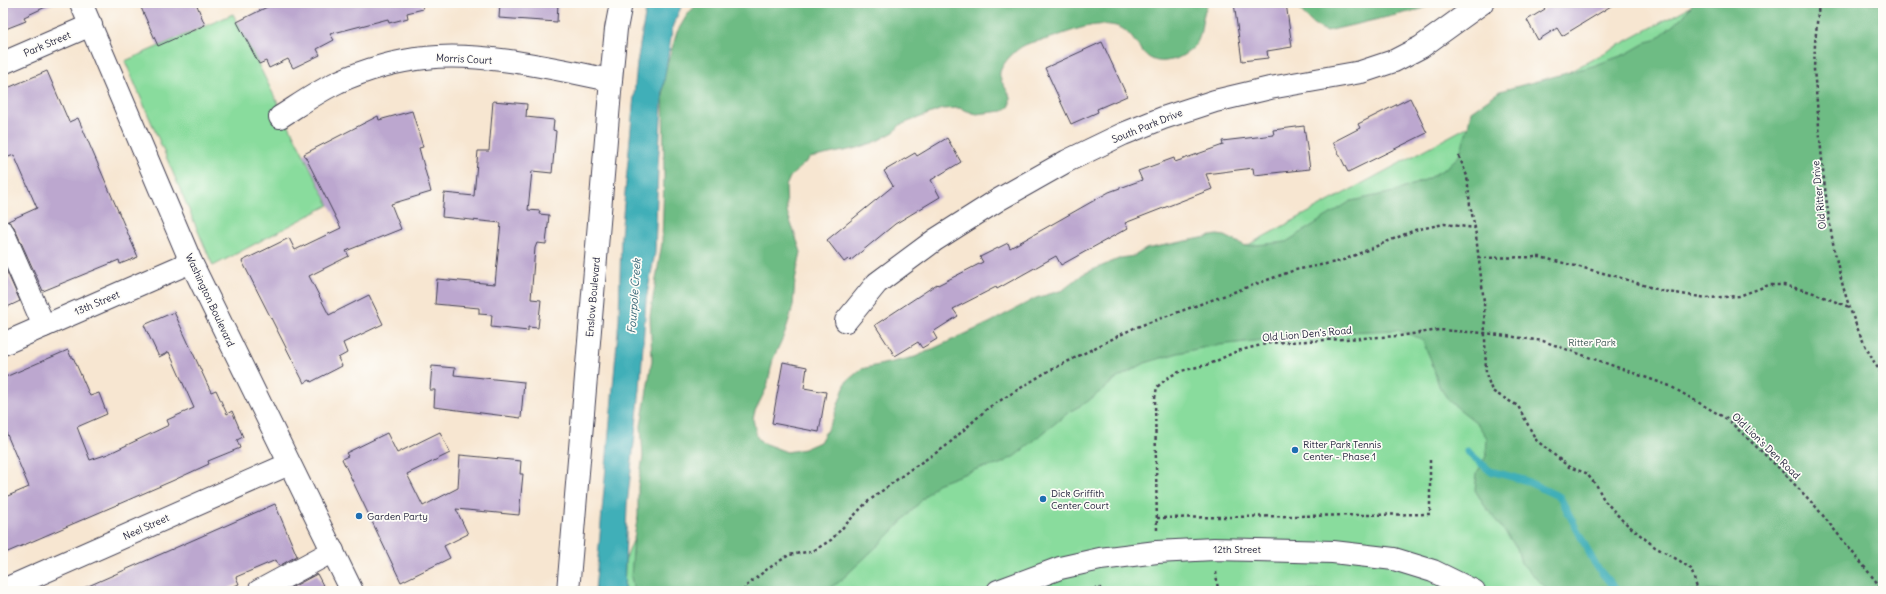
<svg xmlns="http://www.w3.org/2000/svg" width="1886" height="594" font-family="Delius,sans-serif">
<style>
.green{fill:#89dc9d;stroke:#567f6c}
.forest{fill:#6ebc84;stroke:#486f60}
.water{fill:#3fafb8;stroke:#30687a}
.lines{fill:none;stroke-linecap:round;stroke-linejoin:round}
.stream{stroke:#3fafb8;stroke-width:7}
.building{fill:#bca7cf}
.minor-casing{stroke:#423f52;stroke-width:24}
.path{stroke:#423f52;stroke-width:2.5;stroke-dasharray:3 3;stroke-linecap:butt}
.minor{stroke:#fff;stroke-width:22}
.poi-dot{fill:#1f6fb2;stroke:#fdfcf7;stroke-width:1.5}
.labels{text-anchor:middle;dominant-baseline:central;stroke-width:3.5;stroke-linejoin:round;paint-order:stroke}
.street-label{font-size:10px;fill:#22223b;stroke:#fdfcf7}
.park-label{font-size:10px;fill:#415a58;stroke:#fdfcf7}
.poi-label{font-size:10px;fill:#22223b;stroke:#fdfcf7;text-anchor:start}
.water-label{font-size:11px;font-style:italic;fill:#2f6173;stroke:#fdfcf7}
</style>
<rect width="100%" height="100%" fill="#fdfcf7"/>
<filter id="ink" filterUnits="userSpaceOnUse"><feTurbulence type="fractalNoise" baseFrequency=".025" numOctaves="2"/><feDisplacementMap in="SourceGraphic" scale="8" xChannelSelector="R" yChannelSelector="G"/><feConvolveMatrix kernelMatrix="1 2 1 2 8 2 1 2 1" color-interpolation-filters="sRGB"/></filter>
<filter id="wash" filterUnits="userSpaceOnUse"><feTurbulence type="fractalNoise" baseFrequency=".012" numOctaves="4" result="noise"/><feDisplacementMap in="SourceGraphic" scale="16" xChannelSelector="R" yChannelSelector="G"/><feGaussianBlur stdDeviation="0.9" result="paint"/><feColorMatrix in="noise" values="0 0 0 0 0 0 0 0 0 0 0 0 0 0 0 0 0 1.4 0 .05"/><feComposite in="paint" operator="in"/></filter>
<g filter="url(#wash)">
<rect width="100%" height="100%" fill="#f7e6d1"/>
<g class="green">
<polygon points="1697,3 1883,591 624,591 625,561 634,538 632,577"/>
<polygon points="233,14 329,205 213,266 125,61"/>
</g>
<g class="forest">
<path d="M 698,3 L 1208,3 C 1196,28 1209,43 1178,58 C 1175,60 1170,60 1166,61 C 1139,65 1137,31 1116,26 C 1094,21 1072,31 1051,38 C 1043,41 1032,41 1025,45 C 1016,49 1003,62 1000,72 C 998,81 1008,89 1010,97 C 1010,100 1010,104 1010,106 L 1003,111 L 976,114 L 959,108 L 942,109 L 900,125 L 894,132 L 875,142 L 858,148 L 810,158 L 790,177 L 786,186 L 787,212 L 801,252 L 795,280 L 793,306 L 785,333 L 773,359 L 767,387 L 755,411 L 753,419 L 757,437 L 763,443 L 787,452 L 804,449 L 820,442 L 833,419 L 846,382 L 861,369 L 915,357 L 989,323 L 1036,298 L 1063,290 L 1083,274 L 1121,258 L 1134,256 L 1146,249 L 1217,235 L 1225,236 L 1246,246 L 1286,242 L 1351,201 L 1394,192 L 1425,180 L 1446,168 L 1459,156 L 1468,127 L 1471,111 L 1500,91 L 1593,66 L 1626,54 L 1647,42 L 1655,40 L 1683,17 L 1693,3 L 1883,3 L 1883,591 L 1549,591 L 1521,563 L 1517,548 L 1484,505 L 1475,490 L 1477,473 L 1486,456 L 1487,438 L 1477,423 L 1449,401 L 1439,386 L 1431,360 L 1422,339 L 1397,330 L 1323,333 L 1211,346 L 1178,353 L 1145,363 L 1116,379 L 1087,402 L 1069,412 L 1015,456 L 998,465 L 980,468 L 937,484 L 889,535 L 838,583 L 823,591 L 634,591 L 631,577 L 634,538 L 638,515 L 638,486 L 643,457 L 641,426 L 652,360 L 650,316 L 662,243 L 664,177 L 663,78 L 677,32 L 687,15 Z"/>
<path d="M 1297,3 L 1430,3 L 1430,5 L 1422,9 L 1327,31 C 1312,26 1304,16 1297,3 Z"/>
</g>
<polygon class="water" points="647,3 683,3 673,25 663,88 658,166 655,253 646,300 640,390 627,505 624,591 595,591 619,319 621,236 637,63"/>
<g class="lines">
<polyline class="stream" points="1467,451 1490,471 1524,480 1560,497 1596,566 1617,591"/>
</g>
<g id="blocks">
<g class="building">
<polygon points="3,3 54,3 24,17 26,21 3,30"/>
<polygon points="139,3 196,3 205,25 158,46"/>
<polygon points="275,3 422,3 423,9 407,13 408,18 389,23 388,19 330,34 334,40 317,49 320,55 293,68 288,59 269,68 266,61 259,64 237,22"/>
<polygon points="500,3 558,3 557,22 499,18"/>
<polygon points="1234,3 1286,3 1292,47 1267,51 1268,58 1242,61"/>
<polygon points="1541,3 1616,3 1562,36 1557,28 1538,40 1527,20 1545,9"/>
<polygon points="1102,42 1127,96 1097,109 1098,112 1071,124 1045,68"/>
<polygon points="47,71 69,122 78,118 138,257 120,264 119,260 43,291 14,227 8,221 37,208 14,155 3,159 3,90"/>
<polygon points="1410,98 1427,133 1348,172 1333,142 1360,128 1358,124"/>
<polygon points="493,101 527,104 526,117 554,120 553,130 556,131 552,173 532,171 528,210 540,211 539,214 549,215 546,244 537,243 535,248 531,299 541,300 538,328 528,327 528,331 491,327 492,315 479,314 479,308 435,304 437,279 495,284 501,223 442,217 444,193 474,196 478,151 489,151"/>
<polygon points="412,111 423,147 419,148 431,192 391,204 401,229 346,251 349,256 309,276 329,315 369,295 383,324 343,343 347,353 338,358 342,366 311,382 310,380 304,383 242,261 289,238 295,250 341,228 304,154 378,116 379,120"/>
<polygon points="1304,126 1310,169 1254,175 1253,168 1206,174 1212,189 1125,223 1128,228 1061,265 1056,256 997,289 996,287 953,309 958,316 933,332 937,339 922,348 918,342 895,356 875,325 937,284 938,285 983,262 980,257 1008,243 1010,248 1109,192 1142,180 1138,171 1174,158 1175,162 1223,145 1222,141 1274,135 1273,130"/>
<polygon points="947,138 961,162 931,180 940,197 895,224 850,261 848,259 844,262 827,240 893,186 884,171 915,153 917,156"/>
<polygon points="3,263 20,301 3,309"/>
<polygon points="174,312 211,392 216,390 227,414 232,411 243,437 237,440 240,448 208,461 209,464 172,481 3,554 3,498 29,487 3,425 3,378 68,350 71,357 73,357 90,396 99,393 107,414 77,427 90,460 108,454 169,425 167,420 194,408 169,352 159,357 144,325"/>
<polygon points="783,362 807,367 804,388 826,392 819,432 772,423"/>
<polygon points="432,366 455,368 454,375 524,382 521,418 434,407 435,390 430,390"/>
<polygon points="440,432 450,453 407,474 423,506 458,488 460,455 481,457 521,461 520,474 523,474 519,515 456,509 468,534 444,546 450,558 401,582 342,459 348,456 346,453 387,433 397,453"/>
<polygon points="275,504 297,556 279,566 276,560 236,577 239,584 222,591 77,591"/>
<polygon points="317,574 326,591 285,591"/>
</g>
</g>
</g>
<g filter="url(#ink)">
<use href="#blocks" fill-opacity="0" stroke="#423f52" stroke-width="1"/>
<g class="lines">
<g class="minor-casing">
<g id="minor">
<polyline points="81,3 191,262 352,591"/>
<polyline points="3,63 91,25"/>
<path d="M 280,117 C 299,105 317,92 338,82 C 365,70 395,61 425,58 C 480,51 555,69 611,80"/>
<polyline points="3,232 44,326"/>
<polyline points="846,321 877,283 935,240 998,200 1067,161 1123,134 1163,118 1215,101 1270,88 1361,72 1394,61 1421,47 1482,3"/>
<polyline points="3,344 191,262"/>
<polyline points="3,590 289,464"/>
<polyline points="259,591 333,551"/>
<polyline points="568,591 611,80 616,29 621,3"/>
<polyline points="998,591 1060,568 1100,559 1157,552 1214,549 1333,552 1394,559 1433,571 1474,591"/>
</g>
</g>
<g class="path">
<path d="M 1819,3 L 1815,43 L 1814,70 C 1824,169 1825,291 1883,376"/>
<polyline points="1459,156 1467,176 1470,205 1475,228 1484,302 1486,374 1492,391 1518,406 1536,440 1569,467 1586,473 1597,486 1604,500 1623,521 1655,547 1680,561 1691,569 1698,591"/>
<polyline points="1478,258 1540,257 1615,276 1662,291 1707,298 1739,296 1769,285 1784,285 1811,292 1849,307"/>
<polyline points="1157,518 1430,514 1430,460"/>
<polyline points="1157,530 1155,398 1157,387 1170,376 1181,371 1210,364 1237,351 1270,343 1399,336 1439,330 1485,333 1543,341 1670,386 1727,419 1779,468 1816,507 1883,590"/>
<polyline points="1216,572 1218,591"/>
<polyline points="744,591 745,587 766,570 789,555 813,551 831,540 866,503 911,469 945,447 988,408 1045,373 1134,328 1295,270 1341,261 1415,230 1444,224 1475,228"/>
<polyline points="1082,591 1100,588 1100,591"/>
</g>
<use href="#minor" class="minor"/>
</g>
</g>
<g class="poi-dot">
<circle cx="1295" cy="450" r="4"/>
<circle cx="1043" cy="499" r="4"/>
<circle cx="359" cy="516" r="4"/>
</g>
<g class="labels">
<g class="street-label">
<text transform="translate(47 44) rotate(-23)">Park Street</text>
<text transform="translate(464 59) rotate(3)">Morris Court</text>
<text transform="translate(1147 126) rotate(-22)">South Park Drive</text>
<text transform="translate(1819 195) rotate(-96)">Old Ritter Drive</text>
<text transform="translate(593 297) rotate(-85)">Enslow Boulevard</text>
<text transform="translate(210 300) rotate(65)">Washington Boulevard</text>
<text transform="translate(97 303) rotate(-23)">13th Street</text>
<text transform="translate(1307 334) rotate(-5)">Old Lion Den's Road</text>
<text transform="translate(1766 446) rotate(44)">Old Lion's Den Road</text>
<text transform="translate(146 527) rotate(-24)">Neel Street</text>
<text x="1237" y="549">12th Street</text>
</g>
<g class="park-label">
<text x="1592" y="342">Ritter Park</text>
</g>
<g class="poi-label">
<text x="1303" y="444">Ritter Park Tennis<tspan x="1303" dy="12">Center - Phase 1</tspan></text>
<text x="1051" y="493">Dick Griffith<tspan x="1051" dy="12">Center Court</tspan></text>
<text x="367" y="516">Garden Party</text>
</g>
<g class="water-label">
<text transform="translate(634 296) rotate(-86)">Fourpole Creek</text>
</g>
</g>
<rect width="1886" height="594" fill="none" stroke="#fdfcf7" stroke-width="16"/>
</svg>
